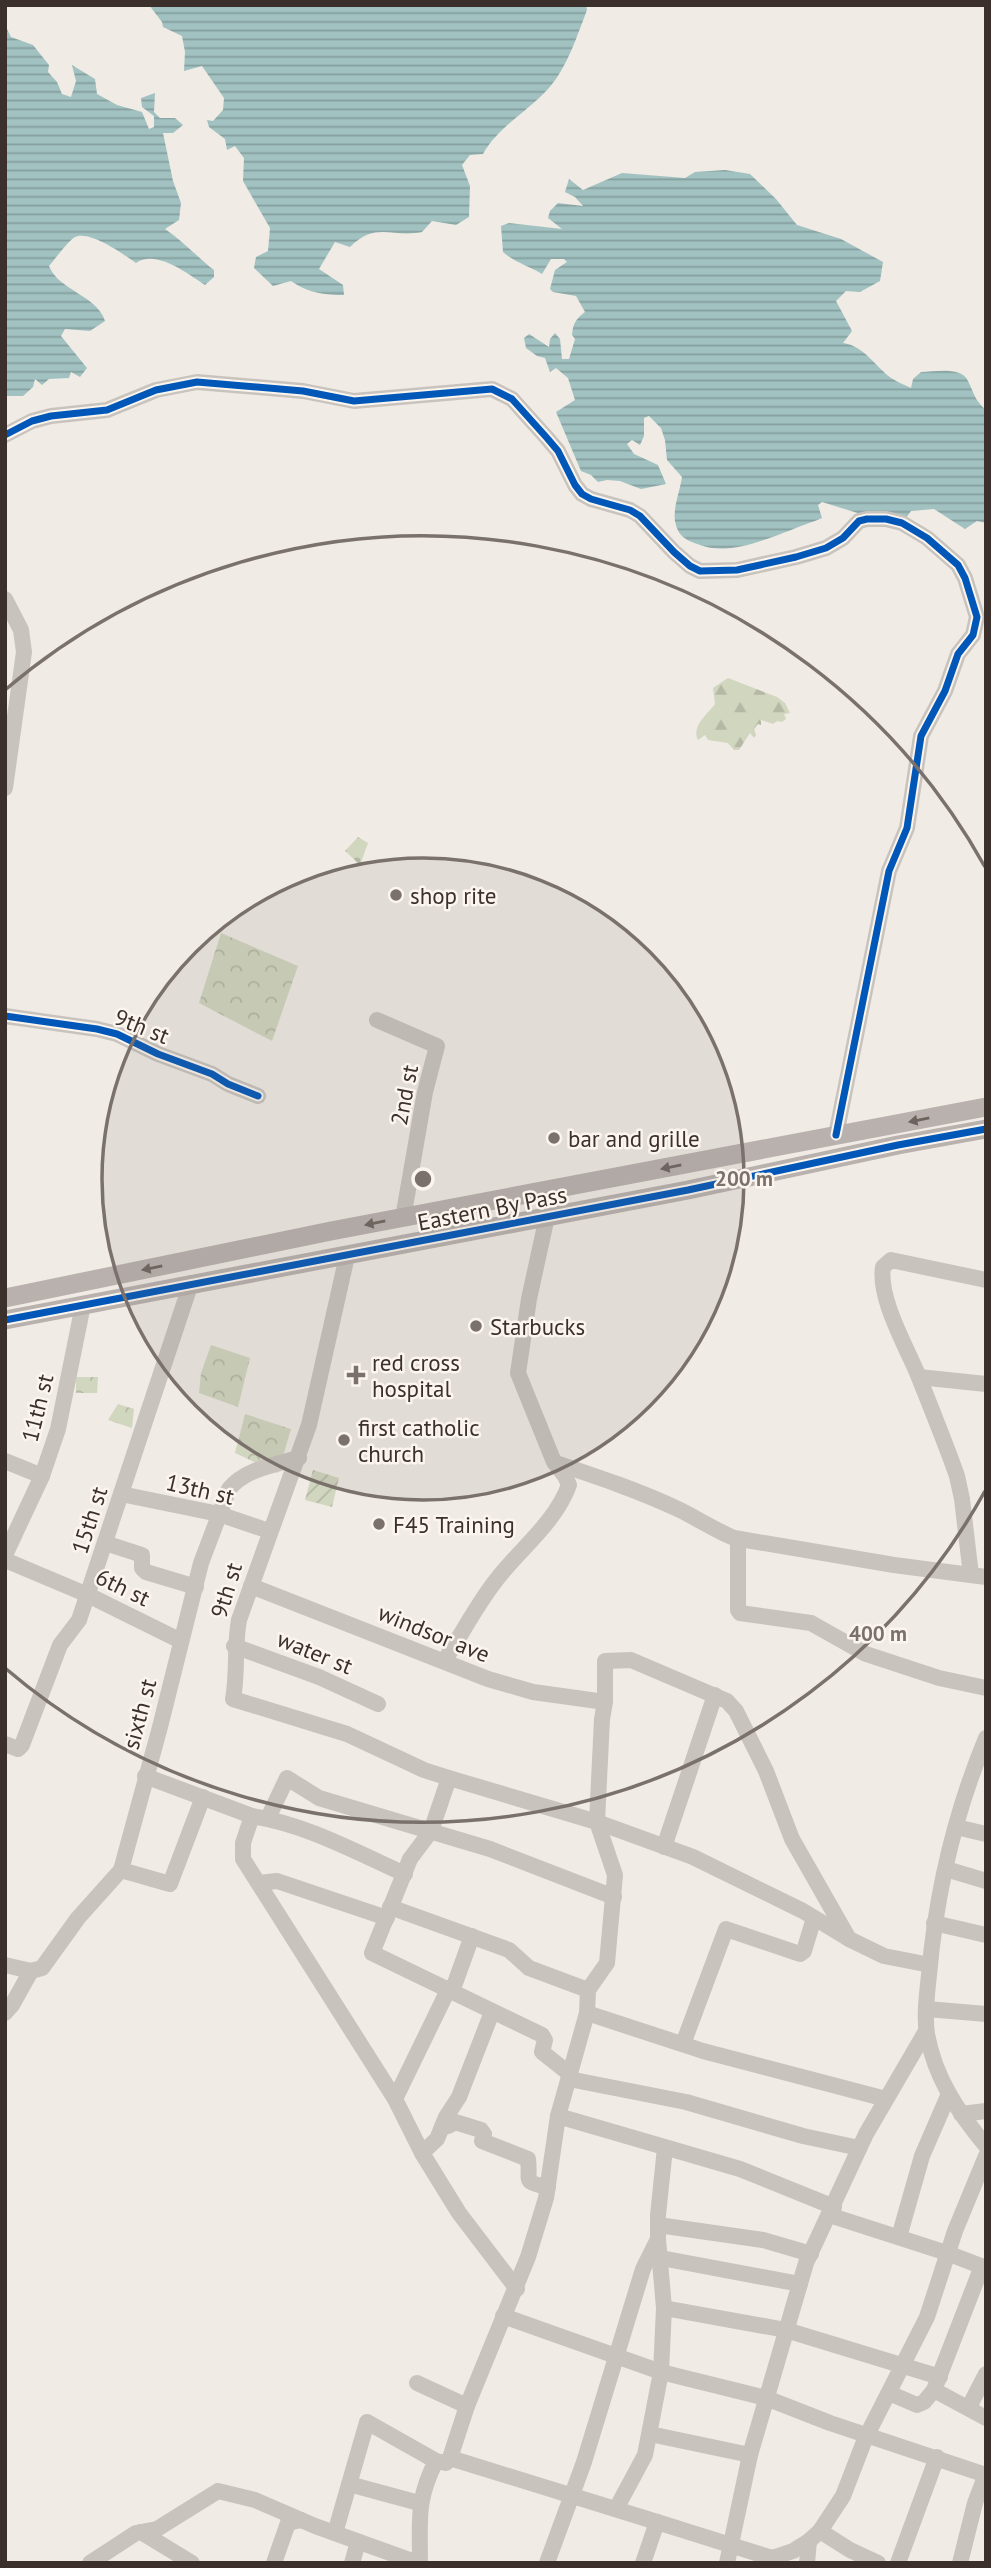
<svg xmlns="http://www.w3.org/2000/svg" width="991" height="2568" font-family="'PT Sans',sans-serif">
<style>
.forest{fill:url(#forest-firs)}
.cemetery{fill:url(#cemetery-stones)}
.park{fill:url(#park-crowns)}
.garden{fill:url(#garden-furrows)}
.water{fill:url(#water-rules)}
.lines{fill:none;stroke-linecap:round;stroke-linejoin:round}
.minor{stroke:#c9c3be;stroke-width:16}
.major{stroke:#b8b1ad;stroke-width:19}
.cycleway-casing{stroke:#fbf5ee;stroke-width:11}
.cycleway{stroke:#0057b8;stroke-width:7}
.oneway{fill:#6d645f}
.ring{fill:none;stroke:#7a716c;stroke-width:3.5}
.poi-dot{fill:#7a716c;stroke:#fbf5ee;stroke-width:2.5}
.labels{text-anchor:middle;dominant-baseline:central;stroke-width:5;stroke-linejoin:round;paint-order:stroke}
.poi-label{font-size:23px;fill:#3b302b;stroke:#fbf5ee;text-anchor:start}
.street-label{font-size:23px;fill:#3b302b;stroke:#fbf5ee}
.centre{fill:#7a716c;stroke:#fbf5ee;stroke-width:3.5}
.ring-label{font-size:21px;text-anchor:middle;font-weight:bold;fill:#7a716c;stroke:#fbf5ee;stroke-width:5;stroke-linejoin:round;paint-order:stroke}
</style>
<defs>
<pattern id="forest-firs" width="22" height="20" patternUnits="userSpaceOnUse" patternTransform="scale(1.75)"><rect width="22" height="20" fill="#d1d6bf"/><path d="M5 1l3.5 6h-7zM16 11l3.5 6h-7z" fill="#b4b8a4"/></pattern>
<pattern id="cemetery-stones" width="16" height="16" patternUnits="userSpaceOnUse" patternTransform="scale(1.75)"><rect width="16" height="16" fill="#d1d6bf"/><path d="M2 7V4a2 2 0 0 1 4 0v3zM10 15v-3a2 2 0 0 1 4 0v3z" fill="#b4b8a4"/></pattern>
<pattern id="park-crowns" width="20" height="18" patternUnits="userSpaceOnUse" patternTransform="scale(1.75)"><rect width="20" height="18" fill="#d1d6bf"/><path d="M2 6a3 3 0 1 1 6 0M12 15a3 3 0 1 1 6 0" fill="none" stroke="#b4b8a4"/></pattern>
<pattern id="garden-furrows" width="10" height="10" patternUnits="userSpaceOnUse" patternTransform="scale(1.75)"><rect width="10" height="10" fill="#d1d6bf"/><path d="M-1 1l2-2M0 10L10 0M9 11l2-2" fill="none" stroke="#b4b8a4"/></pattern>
<pattern id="water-rules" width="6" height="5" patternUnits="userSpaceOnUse" patternTransform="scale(1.75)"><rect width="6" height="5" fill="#a1c2c1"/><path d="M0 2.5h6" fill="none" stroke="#849e9d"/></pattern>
</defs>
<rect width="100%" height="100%" fill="#f0ebe5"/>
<path class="forest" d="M 728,678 L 777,697 L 785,703 L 790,713 L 784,714 L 786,719 L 782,722 L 777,721 L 773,724 L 761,720 L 761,725 L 758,724 L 754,729 L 756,735 L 754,738 L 750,733 L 739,750 L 734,750 L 728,743 L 708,740 L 705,735 L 698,740 C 691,726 707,715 715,704 L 713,688 Z"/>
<polygon class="cemetery" points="358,837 368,843 360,865 345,851"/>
<g class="park">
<polygon points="221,933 298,966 272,1041 199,1003"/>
<polygon points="211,1345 250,1358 238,1407 199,1393 201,1373"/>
<polygon points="76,1377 98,1377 97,1393 76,1393"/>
<polygon points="118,1404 134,1409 132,1428 108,1420"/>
<polygon points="245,1414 291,1429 278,1473 235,1453"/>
</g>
<polygon class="garden" points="313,1470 339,1478 332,1507 305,1500"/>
<g class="water">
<path d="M 149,5 L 586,5 L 587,10 C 577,36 567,68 548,89 C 527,112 498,127 483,154 L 470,155 L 462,165 L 470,186 L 469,217 L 456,225 L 432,221 L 422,232 C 391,238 376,221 350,247 L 335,242 L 319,269 L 343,285 L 344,295 C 324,295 308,293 291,281 L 273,286 L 254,268 L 256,257 L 268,251 L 270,228 L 243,181 L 244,158 L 235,146 L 227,150 L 225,139 L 209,127 L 207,120 L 213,121 L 223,110 L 224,98 L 202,66 L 184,71 L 185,52 L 182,36 L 163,27 L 162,22 Z"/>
<path d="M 5,25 L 11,37 L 33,45 L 49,65 L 48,72 L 57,82 L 62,94 L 71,97 L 76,81 L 72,65 L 95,79 L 97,94 L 117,105 L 142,112 L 149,129 L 154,127 L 154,116 L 142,107 L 141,98 L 155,93 L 154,112 L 160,118 L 175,118 L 183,125 L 173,133 L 163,133 L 173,181 L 181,203 L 179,220 L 165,229 C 183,241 197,257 214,270 L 214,277 L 205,285 C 188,274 156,249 136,263 C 123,254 90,230 75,237 C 69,240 55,259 49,266 C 59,291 97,295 105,321 L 90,331 L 65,329 L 61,336 L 87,368 L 80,377 L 71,372 L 69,378 L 49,379 L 42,385 L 35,379 L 33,387 L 23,396 L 5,396 Z"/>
<path d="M 725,170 L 750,174 L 776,199 L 797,225 L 841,239 L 883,262 L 880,281 L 860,292 L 846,291 L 836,301 L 852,331 L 843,343 C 864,346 875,366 891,378 C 897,382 905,385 911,388 L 913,379 L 921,372 C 935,372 961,366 968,381 C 975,395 974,399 986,410 L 986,523 L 977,521 L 965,529 L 934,509 L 911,511 L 906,518 L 864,515 L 822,502 L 818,505 L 822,518 L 815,521 C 782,532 733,558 700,545 C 686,540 678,537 675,521 C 673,507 680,491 682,477 L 667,460 L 665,440 L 661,428 L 649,416 L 644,418 L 644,436 L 640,445 L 632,440 L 627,444 L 634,454 L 658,465 L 666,484 L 641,489 L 620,481 L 607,480 L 598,482 L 591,475 L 581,471 L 556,412 L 575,400 L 568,378 L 556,368 L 550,372 L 545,358 L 537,356 L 526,348 L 524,338 L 529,334 L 549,347 L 550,339 L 555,333 L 560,339 L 562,359 L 569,359 L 575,339 L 572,335 C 573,323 576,319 585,312 L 576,296 L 553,292 L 550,289 L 555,270 L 567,262 L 564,259 L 551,259 L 542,274 C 529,266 514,262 503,252 L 501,226 L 509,223 L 562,229 L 548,218 L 550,211 L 558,203 L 583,206 L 575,197 L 565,192 L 569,179 L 583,190 L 622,173 L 685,178 L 695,172 Z"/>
</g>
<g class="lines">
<g class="minor">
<polyline points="5,435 32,421 51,416 107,410 156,390 197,382 303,391 354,401 492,389 512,399 547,438 558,451 575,485 582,494 591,499 630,510 640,516 674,552 690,566 700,571 737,570 796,557 826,548 843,538 859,521 867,519 886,519 902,523 927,538 958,565 965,578 977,617 973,635 958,654 945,691 921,736 907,828 889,871 836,1135"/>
<polyline points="5,599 21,630 24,652 5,788"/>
<polyline points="5,1016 97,1029 117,1034 158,1054 212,1074 228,1084 258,1096"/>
<polyline points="377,1020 437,1046 425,1092 403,1218"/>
<path d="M 347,1256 L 309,1425 L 239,1620 C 234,1647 238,1672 233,1699 L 347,1734 L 424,1770 L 449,1778 L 597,1822 L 693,1857 L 803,1911 L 849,1939 L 884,1956 L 930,1965"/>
<polyline points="919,1377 986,1384"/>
<polyline points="5,1461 42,1476"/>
<path d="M 556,1463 C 598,1477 640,1491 680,1510 C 698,1519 715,1530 734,1538 L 894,1565 L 986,1577"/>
<polyline points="121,1494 219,1514 269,1531"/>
<polyline points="738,1539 738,1610 740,1613 811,1623 866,1654 939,1678 986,1688"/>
<polyline points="105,1543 142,1555 142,1568 146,1572 196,1587"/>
<polyline points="5,1555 42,1476 58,1429 83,1305"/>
<polyline points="5,1560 88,1595 181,1641"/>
<path d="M 971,1575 L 962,1499 L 957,1476 C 945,1442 931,1408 918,1375 C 906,1346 878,1298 883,1267 L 891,1260 L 986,1280"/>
<polyline points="251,1586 488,1679 533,1692 605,1702"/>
<polyline points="234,1646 319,1677 378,1704"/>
<path d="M 444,1661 C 462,1634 477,1604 497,1579 C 521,1548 555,1523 569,1485 L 565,1476 L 554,1462 L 518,1373 L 529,1299 L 553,1189"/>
<path d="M 986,1738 C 955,1813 936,1894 929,1975 C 927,1994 924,2016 927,2034 C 935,2078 958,2112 986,2146"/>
<polyline points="5,1744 18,1749 22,1745 60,1645 79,1620 191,1283"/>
<path d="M 145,1776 L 252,1816 C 305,1824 356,1852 405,1874"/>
<polyline points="449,1778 431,1831 410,1859 372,1953 542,2035 545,2040 542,2052 571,2075"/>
<polyline points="252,1816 243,1843 243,1859 395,2099 422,2153 459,2213 517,2289"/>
<polyline points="268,1818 287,1778 319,1798 490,1849 614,1897"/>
<polyline points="956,1827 986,1834"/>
<polyline points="664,1847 715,1695"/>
<polyline points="946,1869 986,1881"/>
<polyline points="121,1870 170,1884 203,1797"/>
<polyline points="259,1883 277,1881 387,1918"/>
<polyline points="390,1907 509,1950 529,1968 588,1990"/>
<polyline points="934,1923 986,1935"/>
<path d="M 5,1965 L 31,1971 L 42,1968 L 78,1918 L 121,1870 L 160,1727 L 201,1563 L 229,1489 C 245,1469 274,1465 299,1458"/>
<polyline points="927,2009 986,2014"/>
<polyline points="5,2013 12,2005 31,1971"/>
<polyline points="587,2013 703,2051 886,2099"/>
<polyline points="683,2044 726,1929 800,1954 804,1951 814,1918"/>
<polyline points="569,2079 686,2102 803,2136 859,2148"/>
<polyline points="395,2099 449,1988 454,1986 472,1936"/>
<polyline points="961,2114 986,2111"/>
<polyline points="558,2116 740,2169 834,2207"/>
<path d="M 442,2127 L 448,2126 L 455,2122 L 481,2130 L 484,2134 L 482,2141 L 528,2159 C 531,2181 521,2182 548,2187"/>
<polyline points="422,2153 437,2139 446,2117 459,2097 492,2012"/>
<polyline points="829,2215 947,2253 986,2268"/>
<polyline points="658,2225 763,2240 811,2254"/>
<polyline points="899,2237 922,2156 948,2096"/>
<polyline points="661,2258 800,2284"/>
<polyline points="664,2308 786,2330 940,2377"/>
<polyline points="503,2316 661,2372 766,2398 830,2423 986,2475"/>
<polyline points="417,2383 467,2406"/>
<polyline points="934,2390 986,2418"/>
<polyline points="889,2393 917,2405 924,2402 934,2390 982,2266"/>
<polyline points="969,2407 986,2374"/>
<polyline points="650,2434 750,2455"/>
<polyline points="450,2458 657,2522 643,2563"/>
<polyline points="349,2484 419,2503"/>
<polyline points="616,2509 645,2455 661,2372 664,2308 658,2239"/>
<polyline points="657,2522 772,2558 793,2551 809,2541 820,2531 843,2496 865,2439 927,2317 955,2231 986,2156"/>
<polyline points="820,2531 850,2550 878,2563"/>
<polyline points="141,2532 192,2563"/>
<polyline points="335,2533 367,2422 436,2461 446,2463 450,2458 467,2406 528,2257 546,2198 558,2116 587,2013 588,1990 607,1963 615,1875 597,1822 602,1719 605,1702 605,1661 631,1660 727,1701 736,1711 766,1771 792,1839 849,1939"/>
<polyline points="90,2563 136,2533 157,2529 218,2491 255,2500 315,2526 418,2563"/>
<polyline points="274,2563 288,2523 301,2520"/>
<polyline points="352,2563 358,2542"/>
<path d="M 420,2563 C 420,2520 416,2500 436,2461"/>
<polyline points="547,2563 584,2462 643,2269 658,2239 658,2215 665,2148"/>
<polyline points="727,2563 750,2455 806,2263 866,2134 926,2031"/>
<polyline points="807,2563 809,2541"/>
<polyline points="898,2563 937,2457"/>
<polyline points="960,2563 975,2503 986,2474"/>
</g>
<g class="major">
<polyline points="5,1298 331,1231 986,1107"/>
<polyline points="5,1320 688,1190 898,1145 986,1129"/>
</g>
<g class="cycleway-casing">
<g id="cycleway">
<polyline points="5,435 32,421 51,416 107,410 156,390 197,382 303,391 354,401 492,389 512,399 547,438 558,451 575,485 582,494 591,499 630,510 640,516 674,552 690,566 700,571 737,570 796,557 826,548 843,538 859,521 867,519 886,519 902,523 927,538 958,565 965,578 977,617 973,635 958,654 945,691 921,736 907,828 889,871 836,1135"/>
<polyline points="5,1016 97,1029 117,1034 158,1054 212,1074 228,1084 258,1096"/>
<polyline points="5,1320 688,1190 898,1145 986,1129"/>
</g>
</g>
<use href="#cycleway" class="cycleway"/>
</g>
<defs><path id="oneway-solid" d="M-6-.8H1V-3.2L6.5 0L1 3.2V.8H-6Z" transform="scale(1.75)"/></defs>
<g class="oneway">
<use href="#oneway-solid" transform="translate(919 1120) rotate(169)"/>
<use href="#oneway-solid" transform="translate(671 1167) rotate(169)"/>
<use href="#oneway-solid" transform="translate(375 1223) rotate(169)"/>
<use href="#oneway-solid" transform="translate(152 1268) rotate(168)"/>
</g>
<circle cx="423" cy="1179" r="321" fill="#7a716c" fill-opacity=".12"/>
<g class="ring">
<circle cx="423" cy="1179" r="321"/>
<path d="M985 1491A643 643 0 0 1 5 1668M5 690A643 643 0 0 1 985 867"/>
</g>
<g class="poi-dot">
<circle cx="396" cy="895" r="7"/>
<circle cx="554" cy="1138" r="7"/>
<circle cx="476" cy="1326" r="7"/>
<path d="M352.5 1364.5h7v7h7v7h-7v7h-7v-7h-7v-7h7z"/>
<circle cx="344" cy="1440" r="7"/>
<circle cx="379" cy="1524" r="7"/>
</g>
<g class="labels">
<g class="poi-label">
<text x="410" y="895">shop rite</text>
<text x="568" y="1138">bar and grille</text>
<text x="490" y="1326">Starbucks</text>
<text x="372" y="1362">red cross<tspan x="372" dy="26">hospital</tspan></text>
<text x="358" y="1427">first catholic<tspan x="358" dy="26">church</tspan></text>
<text x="393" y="1524">F45 Training</text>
</g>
<g class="street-label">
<text transform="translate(142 1026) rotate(22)">9th st</text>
<text transform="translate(404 1095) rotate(-79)">2nd st</text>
<text transform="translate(492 1208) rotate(-11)">Eastern By Pass</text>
<text transform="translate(37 1408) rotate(-76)">11th st</text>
<text transform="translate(200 1489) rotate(13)">13th st</text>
<text transform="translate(89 1520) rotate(-72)">15th st</text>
<text transform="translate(123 1587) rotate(26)">6th st</text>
<text transform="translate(226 1590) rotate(-73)">9th st</text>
<text transform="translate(434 1633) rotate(22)">windsor ave</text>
<text transform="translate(315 1652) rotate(22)">water st</text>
<text transform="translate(139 1714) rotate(-75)">sixth st</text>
</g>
</g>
<circle cx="423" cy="1179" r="10" class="centre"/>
<g class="ring-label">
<text x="744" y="1186">200 m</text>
<text x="878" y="1641">400 m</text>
</g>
<rect width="991" height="2568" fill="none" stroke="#3b302b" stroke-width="14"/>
</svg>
